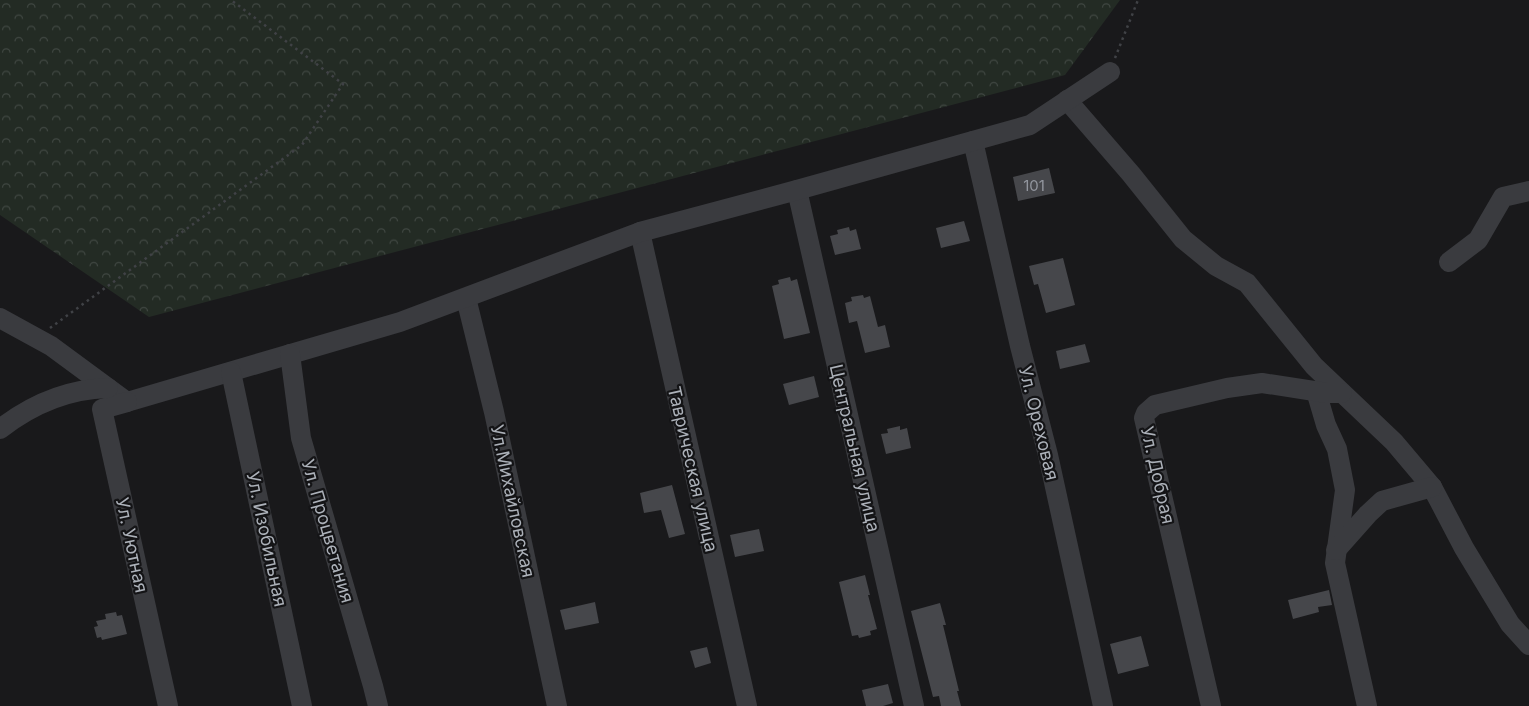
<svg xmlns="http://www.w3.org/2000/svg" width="1529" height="706" font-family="Inter,sans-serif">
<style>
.forest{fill:url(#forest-crowns)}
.building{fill:#46474b}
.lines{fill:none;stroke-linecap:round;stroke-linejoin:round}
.path{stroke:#404246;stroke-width:2.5;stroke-dasharray:2.5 4;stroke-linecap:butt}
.minor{stroke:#3a3b3f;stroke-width:20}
.labels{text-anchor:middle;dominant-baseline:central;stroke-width:4.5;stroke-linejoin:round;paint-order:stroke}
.number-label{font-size:15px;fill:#92969e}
.street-label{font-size:18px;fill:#acb1b9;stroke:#141416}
</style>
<defs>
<pattern id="forest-crowns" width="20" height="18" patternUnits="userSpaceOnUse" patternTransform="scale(1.25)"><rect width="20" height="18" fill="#232b24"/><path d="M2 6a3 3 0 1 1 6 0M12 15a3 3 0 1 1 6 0" fill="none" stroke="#404742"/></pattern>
</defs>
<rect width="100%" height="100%" fill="#19191b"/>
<polygon class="forest" points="0,0 1120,0 1065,75 149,317 0,215"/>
<g class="building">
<polygon points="1049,168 1055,193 1018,201 1013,177"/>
<polygon points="964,221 970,241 941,248 936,228"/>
<polygon points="849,227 850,231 856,229 861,249 835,255 830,236 838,234 837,230"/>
<polygon points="1063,258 1075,305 1046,313 1038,284 1034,285 1029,266"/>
<polygon points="790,277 791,281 797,279 810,333 784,339 772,286 779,284 778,280"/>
<polygon points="863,295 864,298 870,296 878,327 885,325 890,347 865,353 857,321 849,323 845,303 852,301 851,297"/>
<polygon points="1085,344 1090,362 1060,369 1056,351"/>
<polygon points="814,376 819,397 789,405 783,384"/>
<polygon points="900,426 900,430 907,428 911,448 886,454 881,434 888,433 887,429"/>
<polygon points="672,485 685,534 669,538 661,510 644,513 640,493"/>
<polygon points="759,529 764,551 735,557 730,535"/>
<polygon points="865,575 870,595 868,595 877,629 870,631 871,635 859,638 858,635 852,636 839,582"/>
<polygon points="1329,590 1332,605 1318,607 1319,612 1293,619 1288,600"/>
<polygon points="595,602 599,623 565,630 560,610"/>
<polygon points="940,603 946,625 943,625 959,691 957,691 961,706 941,706 939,696 933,697 911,611"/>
<polygon points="116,612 117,616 122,615 127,634 102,640 101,637 97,638 94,627 98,626 96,621 106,619 105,614"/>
<polygon points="1141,636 1149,666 1118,674 1110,644"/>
<polygon points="707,647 711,663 695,668 690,651"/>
<polygon points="888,684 893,703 883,706 866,706 862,690"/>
</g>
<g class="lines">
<g class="path">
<polyline points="1115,58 1138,0"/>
<polyline points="50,328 302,145 343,84 231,0"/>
</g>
<g class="minor">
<polyline points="1067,100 1131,174 1183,239 1216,266 1247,283 1314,366 1394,442 1432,487 1464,548 1510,624 1529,645"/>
<polyline points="973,141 1020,346 1048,455 1103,706"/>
<polyline points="797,190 914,706"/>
<polyline points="640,232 747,706"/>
<polyline points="1449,262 1478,240 1503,197 1529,191"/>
<polyline points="466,298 494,412 557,706"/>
<polyline points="0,318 51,346 127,402 400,322 640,232 797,190 1030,125 1110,72"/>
<polyline points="290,354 301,438 373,686 378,706"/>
<polyline points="231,372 302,706"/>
<polyline points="1316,391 1326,425 1337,449 1345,490 1335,563 1367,706"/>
<polyline points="127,402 102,409 168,706"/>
<path d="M 0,429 C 31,405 68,389 108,388"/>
<polyline points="1336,550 1368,514 1382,501 1432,487"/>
<polyline points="1211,706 1144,418 1146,413 1155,405 1227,388 1262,383 1327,393 1342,393"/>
</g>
</g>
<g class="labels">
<g class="number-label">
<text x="1034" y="185">101</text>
</g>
<g class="street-label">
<text transform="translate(1039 423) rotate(76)">Ул. Ореховая</text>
<text transform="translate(855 448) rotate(77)">Центральная улица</text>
<text transform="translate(693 469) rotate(77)">Таврическая улица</text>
<text transform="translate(1158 475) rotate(77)">Ул. Добрая</text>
<text transform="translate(513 501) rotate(78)">Ул.Михайловская</text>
<text transform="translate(328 531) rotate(74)">Ул. Процветания</text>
<text transform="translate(267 539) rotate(78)">Ул. Изобильная</text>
<text transform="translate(132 545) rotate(78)">Ул. Уютная</text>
</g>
</g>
</svg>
